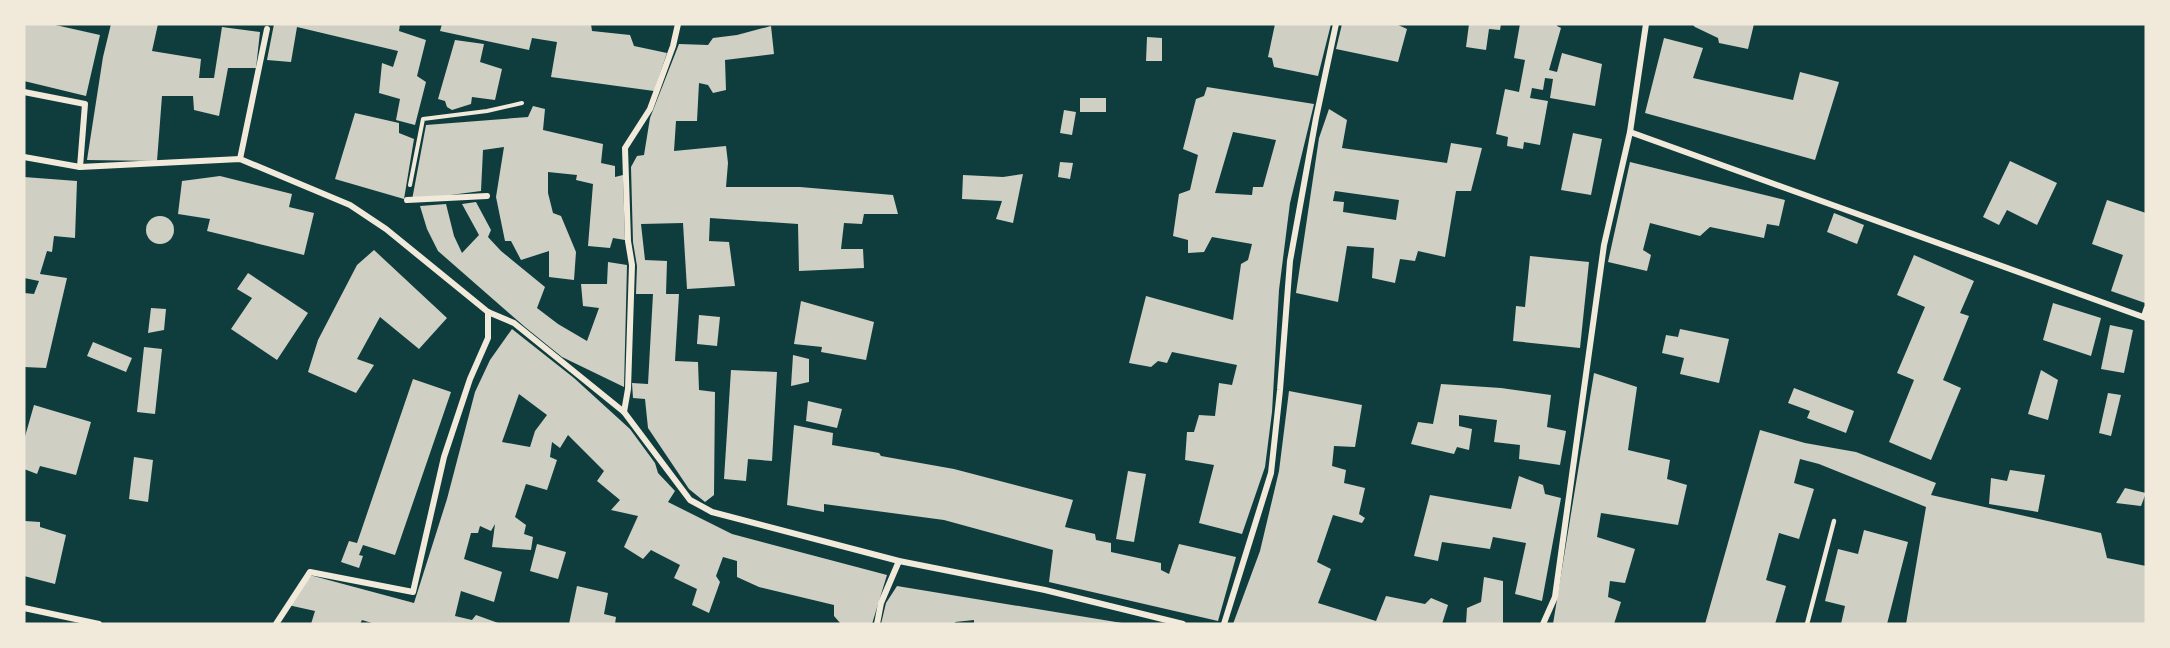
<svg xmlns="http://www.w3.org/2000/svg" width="2170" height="648" font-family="'DejaVu Sans',sans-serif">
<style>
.building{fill:#cfcfc3;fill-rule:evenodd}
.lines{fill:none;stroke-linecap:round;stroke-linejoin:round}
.path{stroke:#f1e9da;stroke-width:4}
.service{stroke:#f1e9da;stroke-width:4.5}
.minor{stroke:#f1e9da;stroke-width:6}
</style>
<rect width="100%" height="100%" fill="#0f3d3e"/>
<g class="building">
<polygon points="24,24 51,24 100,35 86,96 24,81"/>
<polygon points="111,24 158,24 152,51 201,59 199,78 214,78 222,27 260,32 256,68 228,68 219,116 194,110 193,96 162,96 157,161 87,160 103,57"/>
<polygon points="274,24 400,24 399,31 426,40 417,76 426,82 415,125 396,120 400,99 379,93 382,63 393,67 398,51 297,27 291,62 267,60"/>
<polygon points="442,24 591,24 592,31 630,35 634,46 667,53 654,91 551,77 557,42 532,38 529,50 440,31"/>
<polygon points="1275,24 1331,24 1318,76 1274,67 1272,58 1268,57"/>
<polygon points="1342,24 1396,24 1407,29 1398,62 1336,49"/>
<polygon points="1469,24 1501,24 1500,30 1489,29 1486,50 1466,47"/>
<polygon points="1520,24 1557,24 1557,26 1561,28 1549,70 1557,72 1562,53 1602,64 1595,106 1550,98 1553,79 1545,78 1543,90 1532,88 1530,98 1548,101 1540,145 1524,142 1523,149 1507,146 1508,137 1496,134 1505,89 1519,92 1525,60 1514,58"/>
<polygon points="1692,24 1754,24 1748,49 1719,43 1718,38 1695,27"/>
<polygon points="771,26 774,54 725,60 726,90 713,93 708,85 699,83 697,121 676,121 674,151 726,146 728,163 726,187 800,187 893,195 898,214 864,214 862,224 844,223 841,249 863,249 864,268 799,271 798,224 710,218 709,241 729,242 735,286 687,289 683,223 641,224 645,260 667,261 666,294 679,294 675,361 698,362 699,390 715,392 714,495 705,502 689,489 648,428 645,399 633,398 632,383 648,384 653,294 636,294 637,266 633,242 631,167 637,156 644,155 650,118 679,44 708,45 713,38 737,35"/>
<polygon points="1147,37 1162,38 1162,61 1146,61"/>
<polygon points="1664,38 1703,48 1693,78 1793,100 1800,72 1839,82 1815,160 1645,113"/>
<polygon points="455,40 484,44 480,62 502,69 495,100 472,97 471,104 452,110 447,107 445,101 438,99"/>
<path d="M 1207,87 L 1314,104 L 1290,203 L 1279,290 L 1272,412 L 1265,467 L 1242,534 L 1199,523 L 1214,465 L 1185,460 L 1187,432 L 1194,432 L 1199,415 L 1215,416 L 1219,383 L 1232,385 L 1237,365 L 1172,352 L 1167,363 L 1158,361 L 1151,367 L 1129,363 L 1146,296 L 1233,320 L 1241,264 L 1248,260 L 1252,244 L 1212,237 L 1204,252 L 1188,253 L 1188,240 L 1173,236 L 1179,194 L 1190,190 L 1198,155 L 1183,149 L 1196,99 L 1204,96 ZM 1233,132 L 1276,140 L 1263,187 L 1253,187 L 1252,195 L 1215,193 Z"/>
<rect x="1080" y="98" width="26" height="14"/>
<polygon points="533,106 545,109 543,130 603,144 601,163 615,166 615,177 623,175 625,240 613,238 610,248 588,246 593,184 576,180 577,175 548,172 548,193 553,213 561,216 576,252 574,280 549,277 549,251 521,260 511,241 505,241 496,197 504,147 483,150 481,191 412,200 426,125 528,117"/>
<path d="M 1329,109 L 1347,120 L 1342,148 L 1447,163 L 1451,143 L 1482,148 L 1471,191 L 1456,191 L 1445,257 L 1418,251 L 1415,261 L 1400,259 L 1395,283 L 1372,278 L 1374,248 L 1347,246 L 1338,302 L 1296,293 L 1319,138 ZM 1335,191 L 1399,200 L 1396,220 L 1343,212 L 1344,202 L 1333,201 Z"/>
<polygon points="1064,110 1076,112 1072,135 1060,133"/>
<polygon points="355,113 399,123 399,133 414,139 404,199 335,179"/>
<polygon points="1573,133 1602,139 1591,195 1561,190"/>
<polygon points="2010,161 2057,183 2037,225 2007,210 1999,225 1983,217"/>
<polygon points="1060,162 1073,163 1070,179 1058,177"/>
<polygon points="1630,162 1785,200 1779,226 1767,224 1764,238 1710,227 1700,236 1650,223 1643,250 1651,255 1647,271 1608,262"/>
<polygon points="1023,174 1013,223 996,219 1002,201 962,199 963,175 1003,177"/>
<polygon points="220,176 292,194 289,207 314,213 304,255 207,231 210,219 178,214 182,181"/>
<polygon points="24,177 77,181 75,238 54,236 52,252 47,251 40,274 67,278 46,368 24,367 24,293 34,294 39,281 24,278"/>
<polygon points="2107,200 2146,213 2145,303 2111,291 2123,255 2092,244"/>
<polygon points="476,202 491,230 488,237 501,251 545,287 537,308 558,324 587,341 599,308 583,306 581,284 607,284 608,262 627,265 624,387 562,357 525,327 438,251 427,229 420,206 446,204 454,236 462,253 479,235 462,204"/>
<polygon points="1834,213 1864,225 1857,244 1827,232"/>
<circle cx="160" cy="230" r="14"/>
<polygon points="374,250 447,318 419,349 380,317 357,359 374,365 356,393 308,372 318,340 357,265"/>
<polygon points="1914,255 1974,281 1960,313 1969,316 1943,380 1961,388 1931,460 1889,442 1914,380 1897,373 1925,307 1897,295"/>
<polygon points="1530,256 1589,262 1580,348 1513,341 1516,306 1525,307"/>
<polygon points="248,273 308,313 277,360 231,329 252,298 237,289"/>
<polygon points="801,301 874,322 866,360 821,352 822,347 794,344"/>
<polygon points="2053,303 2101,318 2091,356 2043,340"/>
<polygon points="151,308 166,309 164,330 148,333"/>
<polygon points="699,315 720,317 717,346 697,344"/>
<polygon points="2110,325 2133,330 2124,373 2101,369"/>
<path d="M 512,329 L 574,378 L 630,429 L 655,463 L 658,473 L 675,491 L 668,502 L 732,534 L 887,575 L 872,624 L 841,624 L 834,616 L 834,605 L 759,587 L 737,577 L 737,561 L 723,557 L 716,576 L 720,582 L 709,613 L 692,605 L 697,589 L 674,578 L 680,565 L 651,550 L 643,559 L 624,547 L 638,516 L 611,510 L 620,500 L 597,481 L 604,471 L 568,435 L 560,448 L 552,442 L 550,457 L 557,460 L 547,490 L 526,484 L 515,517 L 526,525 L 524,534 L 533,537 L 531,550 L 492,547 L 495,524 L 491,531 L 480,526 L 478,533 L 471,533 L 464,559 L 502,572 L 494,602 L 461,591 L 455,616 L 472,620 L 476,615 L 501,624 L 375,624 L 362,620 L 360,624 L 311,624 L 315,611 L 288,605 L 306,574 L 414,603 L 447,499 L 475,392 L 490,360 ZM 519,394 L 547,415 L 535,431 L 530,447 L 502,442 Z"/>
<polygon points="1680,329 1729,339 1719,383 1680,374 1684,358 1662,353 1666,335 1678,337"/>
<polygon points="93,342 132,358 126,372 87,356"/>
<polygon points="144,347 162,349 155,414 137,412"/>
<polygon points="793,355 809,359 809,382 791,386"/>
<polygon points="731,370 777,372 772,461 748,459 746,481 724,479"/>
<polygon points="2041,370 2058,380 2048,420 2028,414"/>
<polygon points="1594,373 1637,387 1628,450 1670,460 1667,479 1687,485 1678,525 1601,513 1597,537 1635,549 1625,583 1610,581 1608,597 1621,602 1614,624 1553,624"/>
<polygon points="413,379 451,392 395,555 363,545 359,555 363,556 359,568 341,562 349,541 357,543"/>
<polygon points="1441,384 1501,388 1551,395 1547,427 1566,431 1560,465 1519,459 1520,445 1494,442 1497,420 1459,415 1459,426 1472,429 1469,450 1457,447 1454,454 1411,444 1418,422 1433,424"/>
<polygon points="1794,388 1854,411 1846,433 1807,418 1810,411 1788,403"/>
<polygon points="1289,391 1362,405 1355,447 1334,446 1332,466 1346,470 1344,483 1365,488 1359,514 1365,518 1362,523 1333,515 1317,562 1331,569 1318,603 1376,621 1386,596 1425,604 1431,598 1448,605 1442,624 1233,624 1260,551 1279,471"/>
<polygon points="2108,393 2121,395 2111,436 2099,433"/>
<polygon points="808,401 842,409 837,428 806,421"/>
<polygon points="34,405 91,422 76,475 40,466 37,474 24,469 24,440"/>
<polygon points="794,425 833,433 832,445 879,453 881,456 954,469 1073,500 1065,527 1095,534 1096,540 1111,543 1111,552 1161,563 1161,570 1169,574 1179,544 1236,557 1218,621 1049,582 1053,550 944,520 824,504 824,512 787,505"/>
<polygon points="1760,430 1805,443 1856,452 1936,483 1931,495 2101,533 2107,558 2146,566 2146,624 1906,624 1926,507 1819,464 1800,459 1794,483 1814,489 1799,539 1779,533 1766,580 1786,586 1775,624 1705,624"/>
<polygon points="134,457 153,460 148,502 129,499"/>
<polygon points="2010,470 2045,475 2038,512 1989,504 1991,478 2007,481"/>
<polygon points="1128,471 1146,474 1134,542 1116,539"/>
<polygon points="1519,476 1543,485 1545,494 1561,498 1542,601 1515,594 1526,543 1493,537 1490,549 1442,542 1438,561 1414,556 1430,495 1511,509"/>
<polygon points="2125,488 2146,493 2141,506 2116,503"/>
<polygon points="25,521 40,522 40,527 66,535 55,584 24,576"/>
<polygon points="1864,530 1908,542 1887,624 1841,624 1845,606 1825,601 1838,549 1858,554"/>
<polygon points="537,544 566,552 558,579 530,571"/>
<polygon points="1484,577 1503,581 1503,624 1466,624 1467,608 1481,602"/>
<polygon points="577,586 608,593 604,614 616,617 615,624 569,624"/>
<polygon points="897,586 1122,623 1122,624 974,624 974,620 955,622 955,624 881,624 886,603"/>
</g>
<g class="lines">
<polyline class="path" points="410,185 423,119 487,111 522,103"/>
<g class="service">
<polyline points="2143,317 2146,308"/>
<polyline points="1807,624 1834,521"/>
</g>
<g class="minor">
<polyline points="24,92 85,104 80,167"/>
<polyline points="1630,132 2146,318"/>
<polyline points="24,157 80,167 240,159 350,205 386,229 488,312 514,323 624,412 690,500 712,512 899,561 1045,590 1183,624"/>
<polyline points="240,159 267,29"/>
<polyline points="407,200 487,196"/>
<polyline points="624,412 628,389 632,265 628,241 625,148 650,109 673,46 678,24"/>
<polyline points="24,608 99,624"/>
<polyline points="276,624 310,572 413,592 444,457 470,379 488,338 488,312"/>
<polyline points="877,624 881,603 899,561"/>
<polyline points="1224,624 1271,473 1280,390 1290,261 1316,118 1336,24"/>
<polyline points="1543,624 1555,597 1604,245 1630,132 1646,24"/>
</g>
</g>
<rect width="2170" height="648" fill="none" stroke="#f1e9da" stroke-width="51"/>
</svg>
